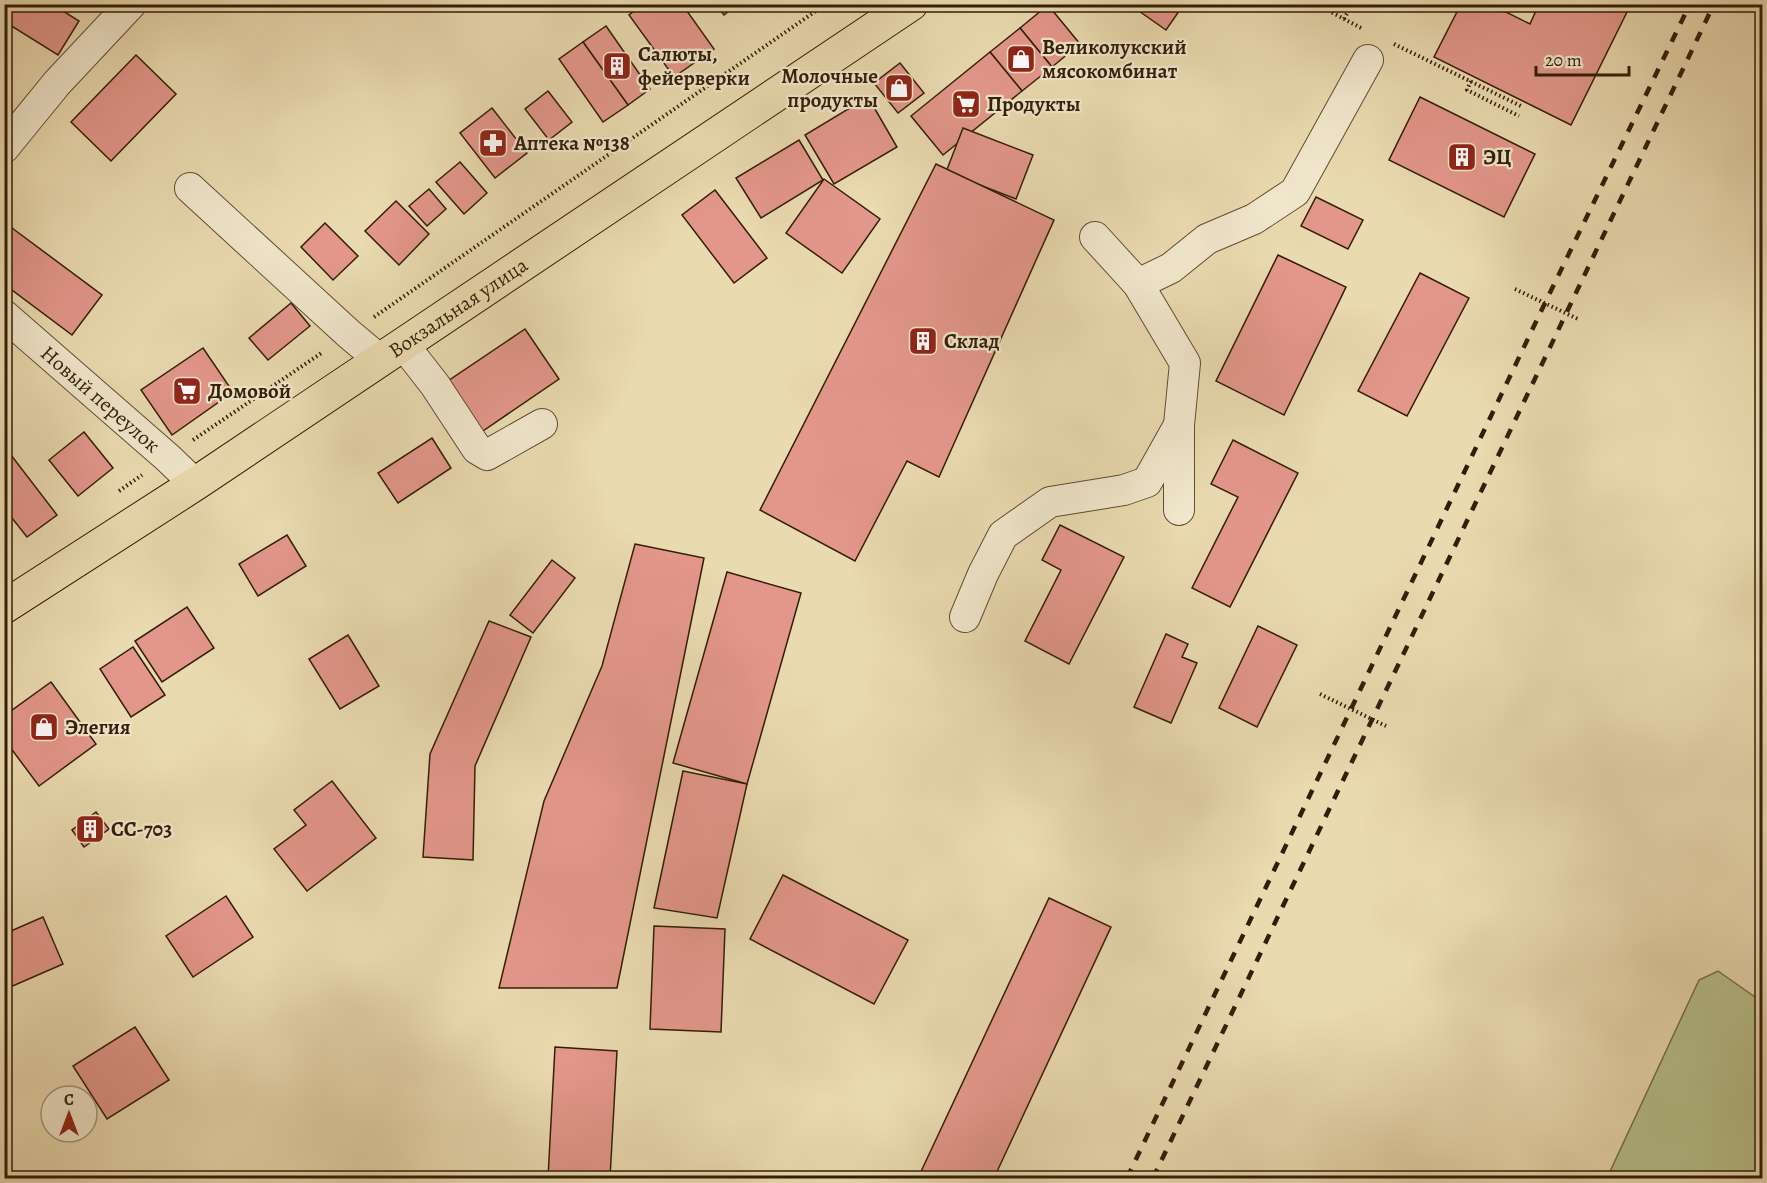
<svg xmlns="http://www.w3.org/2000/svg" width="1767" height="1183" font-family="Alegreya,serif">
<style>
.green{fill:#b7c08b;stroke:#746f4a;stroke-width:1.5}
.building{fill:#e3978b;stroke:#321e08;stroke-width:1.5}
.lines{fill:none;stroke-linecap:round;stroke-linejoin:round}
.minor-casing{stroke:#604d32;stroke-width:32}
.major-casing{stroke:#321e08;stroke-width:35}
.path{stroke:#321e08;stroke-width:4;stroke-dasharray:1.5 3;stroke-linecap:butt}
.minor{stroke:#f1e7cc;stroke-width:30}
.major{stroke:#eadab0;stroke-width:33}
.rail{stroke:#321e08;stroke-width:4.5;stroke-dasharray:10 10;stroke-linecap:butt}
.labels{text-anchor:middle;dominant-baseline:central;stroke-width:4.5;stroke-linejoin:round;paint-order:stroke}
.poi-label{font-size:21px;font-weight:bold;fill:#321e08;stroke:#f1e7cc;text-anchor:start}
.street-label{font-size:21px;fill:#321e08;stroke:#f1e7cc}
</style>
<rect width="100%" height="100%" fill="#eadab0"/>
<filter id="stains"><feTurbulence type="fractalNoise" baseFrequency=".00333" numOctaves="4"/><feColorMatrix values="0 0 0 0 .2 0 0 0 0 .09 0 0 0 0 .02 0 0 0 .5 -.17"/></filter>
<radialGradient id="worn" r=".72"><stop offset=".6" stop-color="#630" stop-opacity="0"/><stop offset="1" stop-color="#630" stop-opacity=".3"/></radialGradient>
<polygon class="green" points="1718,971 1762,1002 1762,1178 1607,1178 1699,980"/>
<g class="building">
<polygon points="15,4 52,4 79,21 58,55 5,22"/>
<polygon points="643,4 682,4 714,49 674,77 629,15"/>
<polygon points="716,4 738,4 724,15"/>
<polygon points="1129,4 1184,4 1166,30"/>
<polygon points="1461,4 1490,4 1530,24 1539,4 1631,4 1571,125 1434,57"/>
<polygon points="1048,5 1080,44 1052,67 1020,28"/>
<polygon points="606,26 650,89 628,105 583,42"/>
<polygon points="1020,28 1052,67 1022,91 990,52"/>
<polygon points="583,42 628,105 603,122 559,59"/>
<polygon points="990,52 1022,91 943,155 911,116"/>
<polygon points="136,55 176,94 111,161 71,122"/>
<polygon points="900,63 924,93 898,113 874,83"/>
<polygon points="548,91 572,122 549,140 525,109"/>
<polygon points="868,97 897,147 834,184 805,135"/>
<polygon points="1420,97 1535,154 1504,217 1389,160"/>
<polygon points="492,108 527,153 495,178 460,133"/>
<polygon points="963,128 1033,155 1016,199 946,172"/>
<polygon points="799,140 823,180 761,218 736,178"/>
<polygon points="460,162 487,193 464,214 436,182"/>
<polygon points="936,164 1054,220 939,477 907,461 855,561 760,510"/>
<polygon points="824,179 880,219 842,273 786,233"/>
<polygon points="429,189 446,209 427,226 409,206"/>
<polygon points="715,190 767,258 734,283 682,215"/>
<polygon points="1316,197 1363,220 1348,249 1301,226"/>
<polygon points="396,201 429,234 399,265 365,231"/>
<polygon points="4,222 102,295 72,335 4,284"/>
<polygon points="325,223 358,256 333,280 301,247"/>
<polygon points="1278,255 1346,287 1284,415 1216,381"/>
<polygon points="1420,273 1469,298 1407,416 1358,391"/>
<polygon points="291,303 310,326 268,360 249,338"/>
<polygon points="525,329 559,379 480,433 445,383"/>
<polygon points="203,348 233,392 172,435 141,390"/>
<polygon points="84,432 113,468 78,496 49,460"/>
<polygon points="432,438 451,468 398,503 378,473"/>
<polygon points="1233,440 1298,473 1230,607 1192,588 1238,497 1211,484"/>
<polygon points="11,455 57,515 27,537 4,508 4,460"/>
<polygon points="1060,525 1124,557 1069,664 1025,641 1061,570 1042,560"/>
<polygon points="287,535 306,566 258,596 239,564"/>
<polygon points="635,544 704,558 617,988 499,988 544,801 602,666"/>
<polygon points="552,560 575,578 533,633 510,615"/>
<polygon points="727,572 801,593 747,784 673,763"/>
<polygon points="187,607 214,648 162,682 135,641"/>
<polygon points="489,621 531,637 475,766 473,860 423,857 430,754"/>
<polygon points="1258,626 1297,645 1257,727 1219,708"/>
<polygon points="1166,634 1188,644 1182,657 1197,663 1171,723 1134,707"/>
<polygon points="348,635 379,686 340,709 309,659"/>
<polygon points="133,647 165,695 131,717 100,669"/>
<polygon points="51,682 96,744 39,786 4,739 4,716"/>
<polygon points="683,771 747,784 717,918 654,908"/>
<polygon points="332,781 376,838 307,891 274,849 306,825 294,810"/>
<polygon points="96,812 109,829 84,847 72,830"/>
<polygon points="783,875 908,940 874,1004 750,939"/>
<polygon points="226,896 253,937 193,977 166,936"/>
<polygon points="1049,898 1111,927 994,1178 918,1178"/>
<polygon points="43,917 63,964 8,988 4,980 4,934"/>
<polygon points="654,926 725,929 721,1032 650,1029"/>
<polygon points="135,1027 169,1080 107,1119 73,1066"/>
<polygon points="555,1047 617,1051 610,1178 548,1178"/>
</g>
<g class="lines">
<g class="minor-casing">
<g id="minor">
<polyline points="4,148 57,83 131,4"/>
<polyline points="190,188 349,334 380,360"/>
<polyline points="1095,237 1138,284 1185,363 1179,425 1179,510"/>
<polyline points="1138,284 1171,268 1207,239 1254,219 1295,192 1368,60"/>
<path id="s1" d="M 4,315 L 168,458 L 195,484"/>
<polyline points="403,344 435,385 477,449 487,455 542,424"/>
<polyline points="965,617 983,574 1003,535 1050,502 1124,490 1147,482 1179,425"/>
</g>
</g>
<g class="major-casing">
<g id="major">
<path id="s2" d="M 4,607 L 195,484 L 911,4"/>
</g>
</g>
<g class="path">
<polyline points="1316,4 1363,29"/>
<polyline points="1344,19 1352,4"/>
<polyline points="1394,44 1523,107"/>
<polyline points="1471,81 1467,90 1519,116"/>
<polyline points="1515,289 1580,320"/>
<polyline points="374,317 826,4"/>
<polyline points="193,440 323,352"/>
<polyline points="119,491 142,475"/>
<polyline points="1320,694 1386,726"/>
</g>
<use href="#minor" class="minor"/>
<use href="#major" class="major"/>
<g class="rail">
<polyline points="1127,1178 1545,303 1690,4"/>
<polyline points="1153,1178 1714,4"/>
</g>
</g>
<defs>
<g id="shop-square" transform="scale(1.5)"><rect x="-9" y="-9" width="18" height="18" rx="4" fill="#8f2418" stroke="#f1e7cc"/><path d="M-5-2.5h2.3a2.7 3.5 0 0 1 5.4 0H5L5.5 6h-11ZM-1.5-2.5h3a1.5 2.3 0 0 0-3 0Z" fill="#fff"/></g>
<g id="building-square" transform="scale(1.5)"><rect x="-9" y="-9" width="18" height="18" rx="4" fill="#8f2418" stroke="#f1e7cc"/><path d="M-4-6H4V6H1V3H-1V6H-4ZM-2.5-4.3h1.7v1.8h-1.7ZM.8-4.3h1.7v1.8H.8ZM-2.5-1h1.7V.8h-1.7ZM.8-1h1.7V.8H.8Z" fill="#fff"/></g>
<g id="supermarket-square" transform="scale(1.5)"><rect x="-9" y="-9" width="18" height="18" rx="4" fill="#8f2418" stroke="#f1e7cc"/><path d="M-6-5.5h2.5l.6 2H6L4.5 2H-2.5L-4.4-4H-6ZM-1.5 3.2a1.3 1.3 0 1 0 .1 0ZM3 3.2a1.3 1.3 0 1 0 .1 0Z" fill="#fff"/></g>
<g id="pharmacy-square" transform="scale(1.5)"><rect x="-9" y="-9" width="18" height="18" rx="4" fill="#8f2418" stroke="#f1e7cc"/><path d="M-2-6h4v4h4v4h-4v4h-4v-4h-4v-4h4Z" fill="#fff"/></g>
</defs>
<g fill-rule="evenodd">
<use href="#shop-square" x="1021" y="59"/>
<use href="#building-square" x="617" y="66"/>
<use href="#shop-square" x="899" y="88"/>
<use href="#supermarket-square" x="966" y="104"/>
<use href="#pharmacy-square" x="493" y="143"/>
<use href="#building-square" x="1462" y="157"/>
<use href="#building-square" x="923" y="341"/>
<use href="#supermarket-square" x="187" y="391"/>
<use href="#shop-square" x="44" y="727"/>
<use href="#building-square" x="90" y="829"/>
</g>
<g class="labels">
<g class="poi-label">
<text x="1042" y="47">Великолукский<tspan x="1042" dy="24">мясокомбинат</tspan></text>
<text x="638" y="54">Салюты,<tspan x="638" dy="24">фейерверки</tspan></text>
<text x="878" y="76" text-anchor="end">Молочные<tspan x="878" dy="24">продукты</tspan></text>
<text x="987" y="104">Продукты</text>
<text x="514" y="143">Аптека №138</text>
<text x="1483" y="157">ЭЦ</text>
<text x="944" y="341">Склад</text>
<text x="208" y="391">Домовой</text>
<text x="65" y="727">Элегия</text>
<text x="111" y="829">СС-703</text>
</g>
<g class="street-label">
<text stroke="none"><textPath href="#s2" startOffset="544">Вокзальная улица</textPath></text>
<text stroke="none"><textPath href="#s1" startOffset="128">Новый переулок</textPath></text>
</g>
</g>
<rect width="1767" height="1183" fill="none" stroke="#eadab0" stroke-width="24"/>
<rect x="6" y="6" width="1755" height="1171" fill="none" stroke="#321e08" stroke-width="3"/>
<rect x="12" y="12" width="1743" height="1159" fill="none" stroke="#321e08" stroke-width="1.5"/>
<g transform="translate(69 1114)"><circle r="28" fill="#f1e7cc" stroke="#a5977e" stroke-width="1.5"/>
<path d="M0-4.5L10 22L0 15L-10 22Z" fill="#8f2418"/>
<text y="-9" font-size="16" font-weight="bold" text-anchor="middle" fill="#321e08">С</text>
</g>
<path d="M1536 66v9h93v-9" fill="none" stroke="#321e08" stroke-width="3"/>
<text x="1545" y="66" font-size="18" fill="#321e08" stroke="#f1e7cc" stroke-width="4.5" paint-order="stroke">20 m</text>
<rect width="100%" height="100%" filter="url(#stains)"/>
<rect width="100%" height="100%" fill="url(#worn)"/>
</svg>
